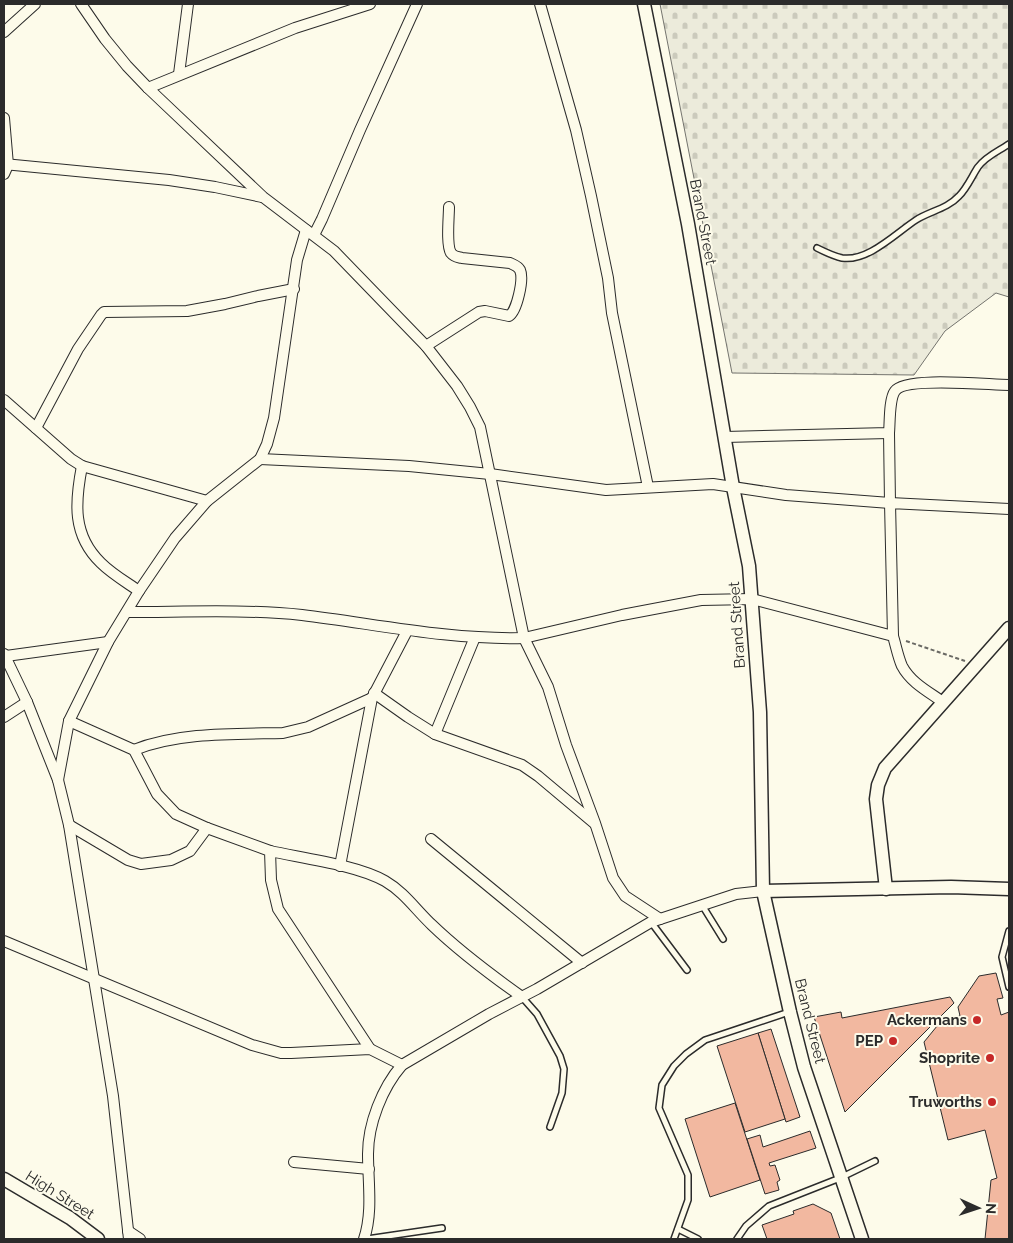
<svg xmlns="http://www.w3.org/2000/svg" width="1013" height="1243" font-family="Raleway,sans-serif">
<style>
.cemetery{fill:url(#cemetery-stones);stroke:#74746e}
.building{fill:#f2b8a0;stroke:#2b2b2b}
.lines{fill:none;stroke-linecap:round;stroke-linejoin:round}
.service-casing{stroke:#2b2b2b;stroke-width:8}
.minor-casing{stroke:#2b2b2b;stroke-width:12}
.tertiary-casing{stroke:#2b2b2b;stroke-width:15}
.path{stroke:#6a6964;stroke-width:2;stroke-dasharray:4 2.5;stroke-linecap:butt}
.service{stroke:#fdfbea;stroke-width:5}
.minor{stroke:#fdfbea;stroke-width:10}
.tertiary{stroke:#fdfbea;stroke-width:12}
.poi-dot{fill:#c62828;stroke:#fdfbea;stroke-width:2}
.labels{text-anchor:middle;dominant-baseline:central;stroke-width:4;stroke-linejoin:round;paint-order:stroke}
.street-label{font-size:15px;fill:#2b2b2b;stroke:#fdfbea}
.poi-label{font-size:15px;font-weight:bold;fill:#2b2b2b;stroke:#fdfbea;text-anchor:end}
</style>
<defs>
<pattern id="cemetery-stones" width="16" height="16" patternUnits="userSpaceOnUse" patternTransform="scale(1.25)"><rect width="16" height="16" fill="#ecebdb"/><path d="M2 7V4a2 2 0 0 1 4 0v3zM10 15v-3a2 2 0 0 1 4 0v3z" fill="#cbcabc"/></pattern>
</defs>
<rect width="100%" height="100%" fill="#fdfbea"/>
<polygon class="cemetery" points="660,4 1009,4 1009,297 996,293 945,331 914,375 732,373"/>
<g class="building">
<polygon points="996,973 1003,998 997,999 1001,1015 1009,1012 1009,1239 985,1239 991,1180 997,1178 985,1130 948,1140 924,1042 942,1020 960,1016 958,1007 979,976"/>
<polygon points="950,997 954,1003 845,1112 814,1017 841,1012 842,1018"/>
<polygon points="771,1029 800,1117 786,1122 758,1033"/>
<polygon points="758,1033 785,1119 745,1132 717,1046"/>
<polygon points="735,1103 760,1180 710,1197 685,1119"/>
<polygon points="810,1131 816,1148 769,1163 770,1166 775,1165 780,1180 777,1182 779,1190 765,1194 747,1139 760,1135 763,1147"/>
<polygon points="813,1204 831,1213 840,1239 767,1239 762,1225 794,1214 793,1211"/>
</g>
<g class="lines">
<g class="service-casing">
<g id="service">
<path d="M 817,248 C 825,252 833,256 842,258 C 868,262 896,233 916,220 C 930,211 947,209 959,196 C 967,188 972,176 978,167 C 986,156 999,151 1009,144"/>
<polyline points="702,905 723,939"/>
<polyline points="651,922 687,970"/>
<polyline points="1009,931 1002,957 1009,987"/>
<polyline points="522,997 537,1014 560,1056 564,1069 562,1093 550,1127"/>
<polyline points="678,1229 698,1239"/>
<polyline points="367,1239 442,1228"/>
<polyline points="674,1239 688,1200 688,1175 659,1108 662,1085 674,1066 686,1054 705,1040 789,1012"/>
<polyline points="737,1239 746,1226 769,1206 840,1178 875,1161"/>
</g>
</g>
<g class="minor-casing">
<g id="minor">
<polyline points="81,4 105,39 127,66 148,88 263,197 334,251 426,346 457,386 470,407 480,427 524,638 548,687 566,745 595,823 613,878 625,896 660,919"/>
<polyline points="540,4 576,130 591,196 608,278 612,313 648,487"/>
<polyline points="4,32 35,4"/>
<polyline points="179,74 188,4"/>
<polyline points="148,88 295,28 370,4"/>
<polyline points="4,118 8,165 4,174"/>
<polyline points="4,164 169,180 215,187 262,197"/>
<polyline points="314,235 322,219 360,130 417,4"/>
<path d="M 426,346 L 479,312 L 485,311 L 509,316 C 517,311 524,279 520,270 C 518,266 514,265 510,263 L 462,258 C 458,257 454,257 451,253 C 446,245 449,217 449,207"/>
<polyline points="4,400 71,459 82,466 207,501"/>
<polyline points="36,428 78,349 101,315 104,312 187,311 225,304 258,296 294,289"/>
<path d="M 725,437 L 889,433 C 890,423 889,399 895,391 C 905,376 989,385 1009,385"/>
<polyline points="260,459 409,466 490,474 606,490 713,484 786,495 890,503 889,433"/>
<path d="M 82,466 C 75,502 72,535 101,563 C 112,574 126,582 139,591"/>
<path d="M 127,612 C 185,612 244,609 302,615 C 376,624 449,640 524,638 L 622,615 L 701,600 L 752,599 L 893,636 C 896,646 898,657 902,666 C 911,683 929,692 943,702"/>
<polyline points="893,636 890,503 1009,509"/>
<polyline points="4,654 27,702 58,780 69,825 113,1096 129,1239"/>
<polyline points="6,656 108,642"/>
<polyline points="374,693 408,717 435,734 522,765 538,776 594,823"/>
<polyline points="4,717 27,702"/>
<polyline points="69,721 134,750 157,794 176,814 207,828 270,851 271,880 278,909 370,1049"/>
<polyline points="435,734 475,637"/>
<path d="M 134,750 C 178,732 235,734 283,733 L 308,727 L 372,698"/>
<polyline points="58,780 69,721 108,642 139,591 175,538 207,501 260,459 267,444 274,418 297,260 306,230"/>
<polyline points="69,825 128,860 141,864 171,860 190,851 207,828"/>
<polyline points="431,839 582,963"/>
<path d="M 270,851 C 302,858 357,865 385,881 C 404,892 416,910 432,925 C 460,952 491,975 522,997"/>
<polyline points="340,866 372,698 407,631"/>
<polyline points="4,941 252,1045 281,1053 291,1053 370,1049 402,1065"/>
<polyline points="294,1162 369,1169"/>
<polyline points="128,1231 140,1239"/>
<path d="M 364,1239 C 373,1212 368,1183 368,1154 C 368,1124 382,1088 402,1065 L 489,1014 L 537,989 L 651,922 L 736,894 L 763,891"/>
</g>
</g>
<g class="tertiary-casing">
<g id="tertiary">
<polyline points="644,4 688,224 733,487 749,566 760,712 763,891 790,1012 804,1067 862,1239"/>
<polyline points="886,889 876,799 878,785 885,768 1009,628"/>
<polyline points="763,891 951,887 1009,889"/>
<polyline points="4,1179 70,1218 98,1239"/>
</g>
</g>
<polyline class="path" points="906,641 965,661"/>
<use href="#service" class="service"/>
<use href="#minor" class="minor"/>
<use href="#tertiary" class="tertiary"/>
</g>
<g class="poi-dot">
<circle cx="977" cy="1020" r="5"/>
<circle cx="893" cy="1041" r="5"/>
<circle cx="990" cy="1058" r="5"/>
<circle cx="992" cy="1102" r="5"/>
</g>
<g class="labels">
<g class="street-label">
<text transform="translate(703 222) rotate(79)">Brand Street</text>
<text transform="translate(737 625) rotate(-94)">Brand Street</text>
<text transform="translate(810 1021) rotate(76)">Brand Street</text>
<text transform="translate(60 1195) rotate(32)">High Street</text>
</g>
<g class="poi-label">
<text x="967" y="1020">Ackermans</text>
<text x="883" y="1041">PEP</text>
<text x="980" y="1058">Shoprite</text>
<text x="982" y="1102">Truworths</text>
</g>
</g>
<rect width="1013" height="1243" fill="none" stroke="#2b2b2b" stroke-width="10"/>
<g transform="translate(978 1208) rotate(93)" stroke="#fdfbea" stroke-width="4" paint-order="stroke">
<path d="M0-4L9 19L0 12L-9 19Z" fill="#2b2b2b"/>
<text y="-8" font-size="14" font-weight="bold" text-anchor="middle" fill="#2b2b2b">N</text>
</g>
</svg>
